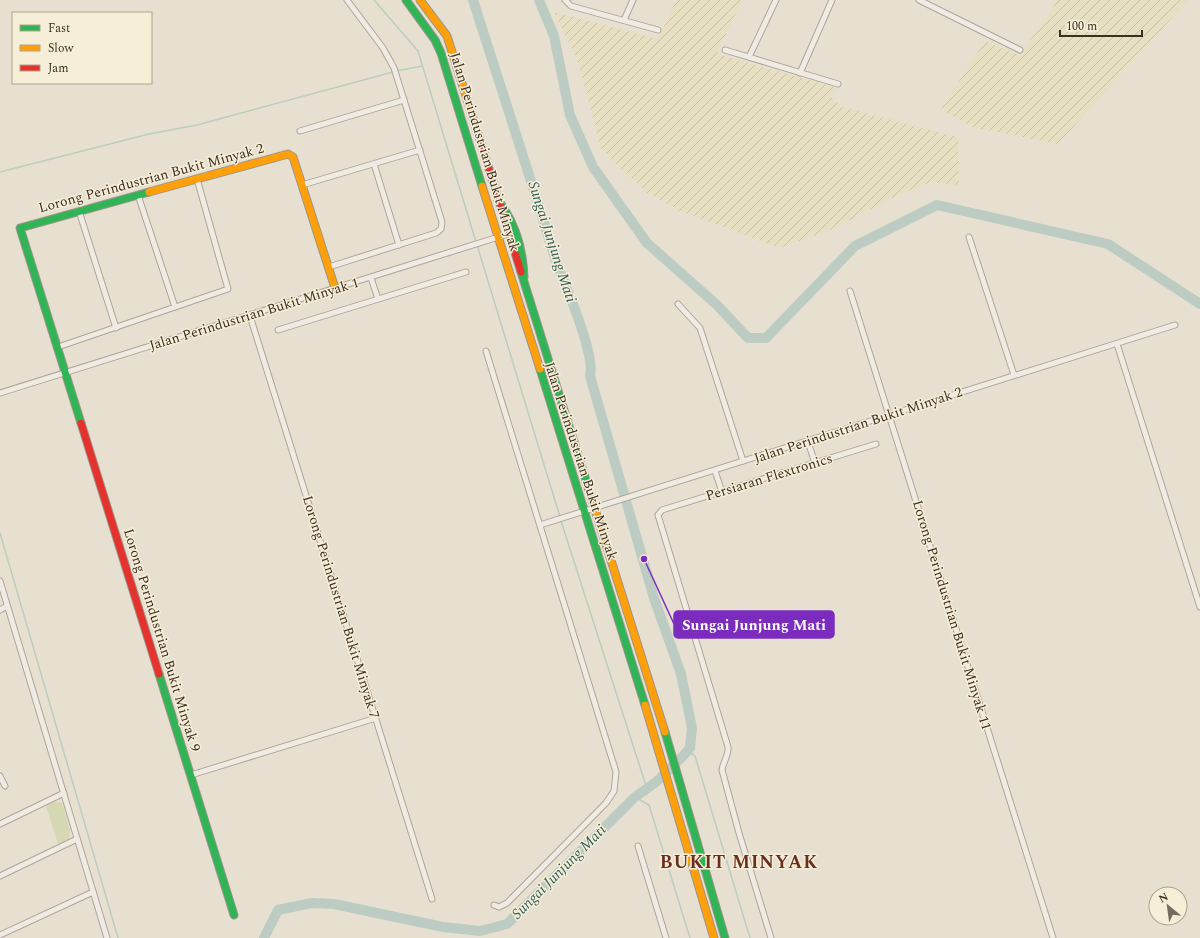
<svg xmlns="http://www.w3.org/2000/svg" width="1200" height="938" font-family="Spectral,serif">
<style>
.farmland{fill:url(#farmland-furrows)}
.green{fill:#d6d7b3}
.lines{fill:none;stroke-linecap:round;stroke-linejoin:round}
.stream{stroke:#bcccc2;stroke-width:1.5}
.river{stroke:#bcccc2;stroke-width:10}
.street-casing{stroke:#ada599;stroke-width:7}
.fast-casing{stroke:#9c958a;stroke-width:9}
.slow-casing{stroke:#9c958a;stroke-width:9}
.jam-casing{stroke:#9c958a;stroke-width:9}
.street{stroke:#efebe3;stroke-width:5}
.fast{stroke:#30b455;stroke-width:7}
.slow{stroke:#ff9f0a;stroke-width:7}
.jam{stroke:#e5322d;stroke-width:7}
.labels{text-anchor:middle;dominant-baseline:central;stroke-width:3;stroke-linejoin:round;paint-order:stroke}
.street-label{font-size:14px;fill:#3d2e20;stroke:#f7eed8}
.water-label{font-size:15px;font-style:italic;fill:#2f5d5a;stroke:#f7eed8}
.district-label{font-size:18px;font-weight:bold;letter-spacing:1px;fill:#6b2e1e;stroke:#f7eed8}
.leader{fill:none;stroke:#7b2cbf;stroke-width:1.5}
.callout-dot{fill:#7b2cbf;stroke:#f7eed8;stroke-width:1.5}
.callout{fill:#7b2cbf;stroke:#7b2cbf;stroke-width:1.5}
.callout-label{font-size:15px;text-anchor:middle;font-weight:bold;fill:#fff}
</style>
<defs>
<pattern id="farmland-furrows" width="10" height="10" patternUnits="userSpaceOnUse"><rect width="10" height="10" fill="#e6dfc2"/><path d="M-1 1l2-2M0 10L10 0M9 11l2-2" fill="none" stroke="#c6c0a6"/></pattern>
</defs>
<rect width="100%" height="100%" fill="#e7e0d1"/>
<g class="farmland">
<polygon points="676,0 742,0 717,54 838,88 831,97 842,107 958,137 959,185 930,182 894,197 835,228 780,248 680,211 646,192 601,149 578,61 554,12 658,39"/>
<polygon points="1058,0 1188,0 1058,144 972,127 941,109 985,41 1020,55"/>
</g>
<polygon class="green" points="55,801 62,803 70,830 69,839 58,844 46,806"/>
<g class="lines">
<g class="stream">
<polyline points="374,0 418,51 476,242"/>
<polyline points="396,71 422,66"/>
<polyline points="0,172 149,134 197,125 393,72"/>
<polyline points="477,245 560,517"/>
<polyline points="561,521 647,789"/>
<polyline points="0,533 118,938"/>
<polyline points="687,751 695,756 750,938"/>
<polyline points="635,797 649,805 690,938"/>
</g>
<g class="river">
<polyline points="539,0 554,36 570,115 593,167 647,243 717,305 748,338 766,338 855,246 937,205 1108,244 1200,304"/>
<path d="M 264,938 L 278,910 L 312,903 L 334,904 L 443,927 L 480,931 L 507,924 L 635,797 L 656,782 L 683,756 L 690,748 L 692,728 L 681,674 L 654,598 L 590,376 C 596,353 563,281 554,255 C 528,170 500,85 473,0"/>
</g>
<g class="street-casing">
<g id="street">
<polyline points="565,0 571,6 658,30"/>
<polyline points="919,0 1020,50"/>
<polyline points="624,20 633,0"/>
<polyline points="725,50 838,84"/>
<polyline points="749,57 776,0"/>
<polyline points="800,73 832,0"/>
<polyline points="300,131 404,100"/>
<polyline points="374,164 399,245"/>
<polyline points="302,185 420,150"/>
<polyline points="138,195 175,307"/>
<polyline points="79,211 116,328"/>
<polyline points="969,237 1014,375"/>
<polyline points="329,267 436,233 441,229 442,222 394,68 383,48 347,0"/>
<polyline points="371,278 378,299"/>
<polyline points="850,291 1053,938"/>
<polyline points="678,304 700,328 743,461"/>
<polyline points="250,316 432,899"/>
<polyline points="278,330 466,272"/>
<polyline points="1117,344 1200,607"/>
<polyline points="58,347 228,289 197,179"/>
<polyline points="486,351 616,772 614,791 606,803 507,903 499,907 494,905"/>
<polyline points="0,393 508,234"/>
<polyline points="808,442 815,463"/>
<polyline points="715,471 722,492"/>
<polyline points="540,525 1175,325"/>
<polyline points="0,581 107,938"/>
<polyline points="0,610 7,606"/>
<polyline points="191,775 376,718"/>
<polyline points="0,776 5,786"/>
<polyline points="0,824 64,793"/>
<polyline points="638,846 666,938"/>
<polyline points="0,876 77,839"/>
<polyline points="0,935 93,892"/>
<path d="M 771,938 L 739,833 L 722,770 C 723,762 729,755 728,747 L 658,515 L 662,510 L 876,444"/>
</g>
</g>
<g class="fast-casing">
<g id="fast">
<polyline points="406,0 435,40 441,53 482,186"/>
<path d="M 498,200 C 515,222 523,249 524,277"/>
<polyline points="521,272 593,503"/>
<polyline points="540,369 645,705"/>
<polyline points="81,423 20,228 149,192"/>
<polyline points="159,674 234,915"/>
<polyline points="665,732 725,938"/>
</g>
</g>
<g class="slow-casing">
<g id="slow">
<polyline points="420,0 447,36 479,137"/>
<polyline points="482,186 540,369"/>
<polyline points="149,192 288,154 293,157 335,288"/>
<polyline points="593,503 665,732"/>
<polyline points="645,705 714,938"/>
</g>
</g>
<g class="jam-casing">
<g id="jam">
<polyline points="479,137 521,272"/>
<polyline points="81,423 159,674"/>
</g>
</g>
<use href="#street" class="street"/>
<use href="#fast" class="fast"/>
<use href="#slow" class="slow"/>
<use href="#jam" class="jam"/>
</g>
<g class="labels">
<g class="street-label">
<text transform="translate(485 152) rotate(73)">Jalan Perindustrian Bukit Minyak</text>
<text transform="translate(151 178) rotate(-15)">Lorong Perindustrian Bukit Minyak 2</text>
<text transform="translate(254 314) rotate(-17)">Jalan Perindustrian Bukit Minyak 1</text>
<text transform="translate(858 425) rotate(-18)">Jalan Perindustrian Bukit Minyak 2</text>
<text transform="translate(581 461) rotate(72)">Jalan Perindustrian Bukit Minyak</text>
<text transform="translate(769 477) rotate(-17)">Persiaran Flextronics</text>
<text transform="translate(341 607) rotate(73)">Lorong Perindustrian Bukit Minyak 7</text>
<text transform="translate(952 615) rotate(73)">Lorong Perindustrian Bukit Minyak 11</text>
<text transform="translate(162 640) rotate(73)">Lorong Perindustrian Bukit Minyak 9</text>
</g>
<g class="water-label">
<text transform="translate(552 242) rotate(72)">Sungai Junjung Mati</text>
<text transform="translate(559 872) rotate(-45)">Sungai Junjung Mati</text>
</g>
<g class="district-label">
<text x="739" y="862">BUKIT MINYAK</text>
</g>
</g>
<path class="leader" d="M644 559L674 624"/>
<circle class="callout-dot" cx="644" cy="559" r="4"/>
<rect class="callout" x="674" y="611" width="160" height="27" rx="4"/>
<g class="callout-label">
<text x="754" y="630">Sungai Junjung Mati</text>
</g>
<rect x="12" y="12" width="140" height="72" fill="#f7eed8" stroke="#ada18e"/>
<rect x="20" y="25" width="20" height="6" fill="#30b455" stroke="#ada18e"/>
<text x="48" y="32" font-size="12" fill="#3d2e20">Fast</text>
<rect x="20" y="45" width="20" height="6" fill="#ff9f0a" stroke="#ada18e"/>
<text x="48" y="52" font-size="12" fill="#3d2e20">Slow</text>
<rect x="20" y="65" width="20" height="6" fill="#e5322d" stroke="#ada18e"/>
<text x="48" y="72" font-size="12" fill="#3d2e20">Jam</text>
<g transform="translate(1168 906) rotate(331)"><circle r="19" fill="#f7eed8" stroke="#ada18e"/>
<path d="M0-3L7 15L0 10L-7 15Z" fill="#786c5e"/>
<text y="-6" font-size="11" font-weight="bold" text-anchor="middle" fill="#3d2e20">N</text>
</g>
<path d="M1060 30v6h82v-6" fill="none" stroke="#3d2e20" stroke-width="2"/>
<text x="1066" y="30" font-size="12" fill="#3d2e20" stroke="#f7eed8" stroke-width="3" paint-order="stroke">100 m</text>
</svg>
